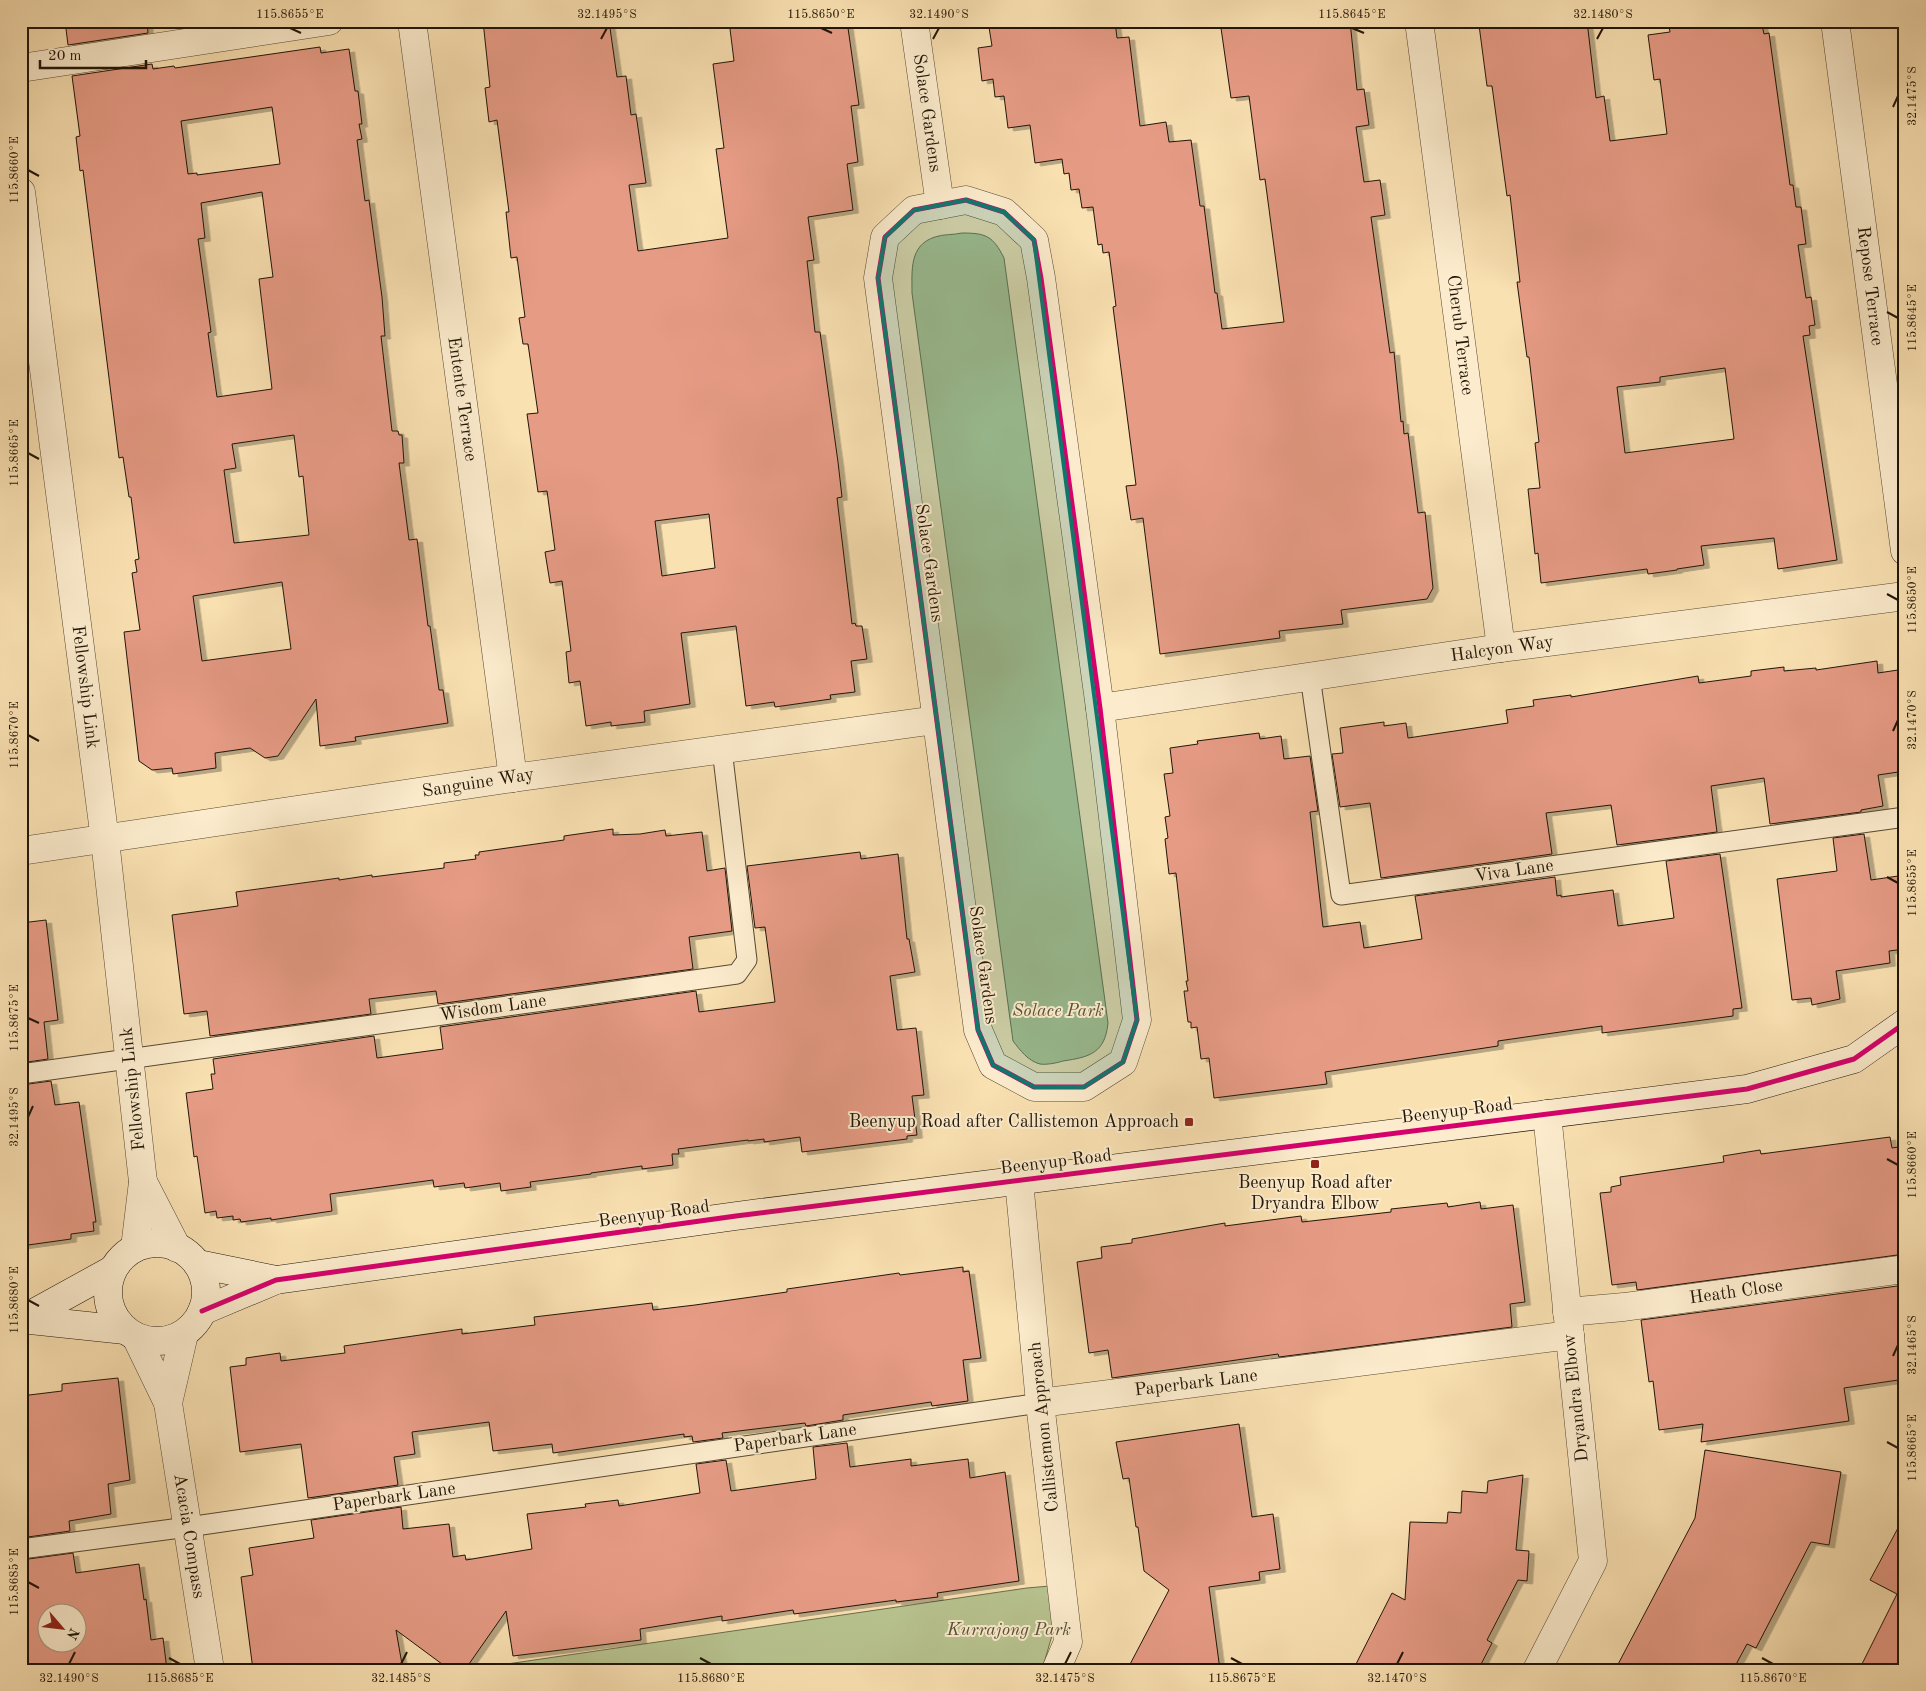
<svg xmlns="http://www.w3.org/2000/svg" width="1926" height="1691" font-family="'Old Standard TT',serif">
<style>
.green{fill:#b8c490;stroke:#6c6c4c}
.building{fill:#e69b85;stroke:#201507;fill-rule:evenodd;filter:url(#shadow)}
.lines{fill:none;stroke-linecap:round;stroke-linejoin:round}
.lane-casing{stroke:#564832;stroke-width:21}
.street-casing{stroke:#564832;stroke-width:29}
.secondary-casing{stroke:#201507;stroke-width:29}
.lane{stroke:#fceccd;stroke-width:19}
.street{stroke:#fceccd;stroke-width:28}
.secondary{stroke:#fceccd;stroke-width:28}
.cycleway-casing{stroke:#fceccd;stroke-width:8}
.cycleway{stroke:#d6006c;stroke-width:5}
.marked{fill:#0f766e;fill-opacity:0.2;stroke:#0f766e;stroke-width:4;stroke-linejoin:round}
.ticks{fill:none;stroke:#201507;stroke-width:2}
.poi-dot{fill:#8f2418;stroke:#fceccd;stroke-width:2}
.labels{text-anchor:middle;dominant-baseline:central;stroke-width:4;stroke-linejoin:round;paint-order:stroke}
.street-label{font-size:18px;fill:#201507;stroke:#fceccd}
.park-label{font-size:18px;font-style:italic;fill:#555237;stroke:#fceccd}
.poi-label{font-size:18px;fill:#201507;stroke:#fceccd;text-anchor:end}
.neatline{fill:none;stroke:#201507;stroke-width:2}
.ticks-label{font-size:12px;text-anchor:middle;fill:#201507}
</style>
<defs>
<filter id="shadow"><feDropShadow dx="5.5" dy="3" stdDeviation="0" flood-color="#0004"/></filter>
</defs>
<rect width="100%" height="100%" fill="#fae1b2"/>
<filter id="stains"><feTurbulence type="fractalNoise" baseFrequency=".004" numOctaves="4"/><feColorMatrix values="0 0 0 0 .2 0 0 0 0 .09 0 0 0 0 .02 0 0 0 .5 -.17"/></filter>
<radialGradient id="worn" r=".72"><stop offset=".6" stop-color="#630" stop-opacity="0"/><stop offset="1" stop-color="#630" stop-opacity=".3"/></radialGradient>
<g class="green">
<path d="M 962,233 C 986,233 993,236 1004,258 L 1108,1023 C 1105,1053 1090,1057 1063,1061 C 1057,1063 1046,1065 1040,1064 C 1028,1061 1020,1050 1013,1041 L 912,293 C 912,271 909,245 935,237 C 943,234 954,235 962,233 Z"/>
<polygon points="1050,1586 1053,1632 1042,1670 466,1670 1027,1588"/>
</g>
<g class="building">
<polygon points="65,21 147,21 148,33 68,45"/>
<path d="M 483,21 L 609,21 L 617,77 L 626,76 L 631,115 L 636,114 L 646,183 L 629,185 L 638,251 L 728,238 L 716,149 L 724,148 L 713,64 L 734,61 L 729,21 L 847,21 L 859,105 L 851,106 L 858,162 L 847,164 L 853,210 L 808,217 L 814,260 L 807,261 L 815,332 L 820,332 L 838,462 L 842,497 L 837,498 L 852,624 L 855,623 L 856,626 L 862,626 L 867,659 L 851,661 L 855,692 L 830,695 L 831,699 L 775,707 L 774,702 L 746,706 L 736,626 L 681,633 L 690,704 L 644,711 L 645,722 L 611,726 L 611,722 L 586,726 L 580,681 L 569,683 L 566,652 L 571,651 L 562,581 L 550,583 L 545,552 L 555,550 L 547,491 L 538,492 L 527,414 L 538,413 L 528,344 L 523,344 L 519,318 L 525,317 L 517,257 L 511,258 L 506,212 L 509,212 L 497,120 L 489,122 L 485,88 L 490,87 ZM 709,514 L 715,568 L 662,576 L 655,521 Z"/>
<polygon points="988,21 1115,21 1117,38 1129,37 1140,126 1166,122 1169,142 1191,140 1200,206 1204,206 1215,293 1217,293 1222,329 1284,322 1265,179 1260,180 1249,96 1231,98 1220,21 1350,21 1357,90 1364,89 1369,125 1356,127 1364,182 1380,180 1385,215 1371,217 1390,353 1394,352 1401,422 1403,421 1404,434 1408,433 1418,513 1425,512 1433,588 1427,599 1341,610 1343,624 1279,631 1280,638 1160,654 1143,518 1131,520 1126,486 1136,485 1113,307 1116,306 1109,252 1103,253 1102,244 1098,245 1093,207 1082,208 1079,189 1071,190 1069,173 1064,174 1062,159 1035,163 1030,125 1008,128 1004,96 995,97 993,79 982,81 978,48 992,46"/>
<path d="M 1484,21 L 1587,21 L 1596,98 L 1604,96 L 1610,141 L 1667,134 L 1660,79 L 1654,80 L 1648,35 L 1670,32 L 1668,21 L 1755,21 L 1756,26 L 1762,25 L 1764,34 L 1769,33 L 1790,185 L 1793,185 L 1796,207 L 1801,207 L 1806,244 L 1798,245 L 1806,298 L 1811,297 L 1815,325 L 1809,326 L 1810,335 L 1803,336 L 1837,560 L 1778,569 L 1774,538 L 1701,546 L 1704,565 L 1677,569 L 1677,570 L 1648,574 L 1647,569 L 1541,583 L 1538,553 L 1535,554 L 1528,489 L 1540,488 L 1535,443 L 1539,442 L 1529,357 L 1527,357 L 1517,282 L 1520,282 L 1510,195 L 1507,196 L 1492,86 L 1487,86 L 1479,25 L 1485,25 ZM 1725,368 L 1734,439 L 1625,453 L 1617,387 L 1660,382 L 1660,377 Z"/>
<path d="M 320,47 L 321,53 L 349,49 L 355,91 L 358,91 L 362,124 L 359,124 L 362,139 L 357,140 L 365,201 L 369,200 L 382,297 L 385,336 L 381,336 L 392,431 L 398,431 L 399,435 L 402,435 L 404,463 L 399,463 L 409,540 L 417,539 L 428,626 L 430,626 L 439,690 L 443,690 L 448,723 L 355,737 L 356,741 L 320,746 L 316,699 L 278,756 L 265,758 L 250,748 L 215,753 L 216,768 L 173,774 L 172,768 L 152,770 L 139,761 L 124,632 L 140,630 L 132,573 L 137,572 L 135,560 L 139,559 L 131,497 L 129,497 L 123,457 L 119,458 L 83,170 L 80,171 L 76,137 L 80,136 L 72,76 L 152,64 L 153,69 L 174,66 L 175,68 ZM 272,107 L 280,164 L 197,175 L 197,173 L 188,174 L 181,121 ZM 262,192 L 273,277 L 259,279 L 272,389 L 217,397 L 208,333 L 211,332 L 198,239 L 205,238 L 201,203 ZM 294,435 L 299,477 L 303,476 L 309,535 L 234,543 L 224,470 L 236,468 L 232,444 ZM 282,582 L 291,649 L 202,661 L 193,596 Z"/>
<polygon points="1877,661 1878,673 1898,670 1905,720 1905,771 1878,775 1883,806 1861,810 1861,812 1770,824 1764,778 1711,786 1717,832 1617,845 1611,805 1546,813 1552,854 1381,878 1370,803 1340,807 1332,754 1343,753 1340,728 1384,722 1384,726 1406,723 1408,738 1508,723 1506,710 1534,706 1533,700 1571,695 1571,697 1698,676 1699,683 1751,676 1751,671 1784,667 1784,671 1816,668 1816,670"/>
<polygon points="1259,733 1260,739 1281,736 1284,759 1310,756 1318,811 1310,812 1323,927 1360,922 1364,948 1422,939 1415,896 1555,877 1557,896 1561,895 1561,897 1613,890 1618,926 1674,918 1666,861 1720,854 1742,1008 1733,1009 1733,1016 1688,1022 1602,1033 1602,1026 1498,1041 1498,1046 1325,1072 1327,1084 1214,1098 1209,1058 1201,1059 1197,1027 1191,1028 1191,1022 1188,1022 1184,991 1188,991 1186,981 1188,981 1176,873 1169,874 1165,839 1168,838 1165,817 1170,816 1164,774 1173,773 1170,748 1198,744 1197,741"/>
<polygon points="613,829 613,835 640,834 665,830 666,836 702,832 707,871 725,868 732,931 689,937 693,969 438,1004 436,991 369,999 371,1014 210,1036 207,1011 184,1014 172,915 238,906 236,892 339,878 339,880 372,875 372,877 444,868 444,863 476,859 475,855 479,855 479,852 564,840 564,836"/>
<polygon points="1864,834 1871,880 1905,875 1905,949 1889,951 1890,963 1836,971 1840,999 1812,1005 1811,998 1792,1000 1777,879 1837,871 1833,838"/>
<polygon points="860,852 861,859 898,854 907,939 909,939 915,972 890,976 897,1030 916,1028 924,1095 912,1096 917,1135 907,1136 907,1139 802,1152 800,1137 764,1142 764,1139 748,1141 748,1140 678,1149 679,1154 672,1154 673,1165 642,1169 642,1166 591,1173 591,1174 530,1182 531,1187 501,1191 500,1183 465,1188 464,1183 434,1187 433,1180 330,1194 332,1211 271,1220 271,1218 241,1222 240,1219 233,1220 233,1216 217,1218 216,1211 205,1213 197,1156 194,1157 186,1093 213,1089 211,1074 215,1074 213,1059 374,1036 377,1058 443,1049 440,1027 696,991 699,1012 775,1002 765,927 755,928 747,866"/>
<polygon points="46,920 58,1020 44,1022 48,1059 21,1063 21,923"/>
<polygon points="51,1081 55,1105 79,1102 96,1222 93,1222 94,1231 71,1234 71,1239 21,1246 21,1085"/>
<polygon points="1890,1137 1892,1148 1905,1146 1905,1254 1637,1290 1636,1282 1612,1285 1600,1193 1611,1192 1611,1187 1621,1185 1620,1177 1724,1162 1723,1156 1760,1150 1761,1154"/>
<polygon points="1480,1202 1481,1209 1513,1205 1525,1302 1510,1304 1512,1327 1279,1357 1278,1354 1112,1378 1108,1350 1089,1353 1077,1262 1102,1258 1101,1247 1132,1243 1132,1239 1225,1223 1225,1226 1301,1216 1302,1222 1391,1212 1391,1209 1447,1203 1448,1207"/>
<polygon points="963,1267 963,1272 969,1271 981,1358 963,1360 968,1401 932,1406 931,1402 843,1415 843,1420 806,1426 805,1423 722,1433 723,1438 693,1442 692,1436 684,1437 684,1434 553,1453 552,1444 493,1451 489,1422 412,1432 415,1454 394,1457 398,1485 308,1498 301,1444 240,1452 230,1367 246,1365 246,1358 280,1353 281,1361 345,1353 344,1346 462,1329 462,1334 535,1325 534,1317 652,1303 653,1310 695,1305 787,1292 787,1289 899,1273 900,1275"/>
<polygon points="1905,1285 1905,1379 1844,1388 1849,1421 1701,1442 1703,1424 1659,1430 1653,1381 1649,1382 1641,1320"/>
<polygon points="118,1378 130,1480 108,1484 111,1514 69,1521 70,1531 21,1538 21,1396 62,1391 62,1384"/>
<polygon points="1239,1424 1252,1517 1273,1514 1280,1569 1259,1572 1260,1580 1209,1587 1220,1670 1127,1670 1169,1590 1144,1571 1138,1527 1136,1527 1129,1478 1123,1479 1116,1442"/>
<polygon points="847,1443 850,1467 911,1459 911,1466 968,1459 970,1478 1005,1472 1019,1581 937,1593 938,1597 896,1602 896,1600 794,1614 793,1610 722,1621 722,1616 640,1629 641,1640 513,1656 506,1611 469,1664 446,1667 396,1630 403,1670 253,1670 241,1577 253,1575 249,1548 314,1538 311,1520 401,1507 403,1529 449,1524 453,1557 465,1555 466,1560 532,1549 527,1514 586,1507 585,1504 618,1500 619,1506 700,1493 696,1464 726,1460 731,1491 816,1479 813,1447"/>
<polygon points="1705,1450 1841,1472 1829,1545 1811,1542 1756,1648 1747,1644 1733,1670 1615,1670 1695,1518"/>
<polygon points="1523,1475 1516,1550 1529,1551 1527,1581 1518,1580 1487,1640 1492,1643 1478,1670 1353,1670 1392,1593 1405,1600 1410,1522 1447,1523 1448,1512 1461,1513 1462,1491 1487,1493 1488,1481"/>
<polygon points="1905,1515 1905,1670 1859,1670 1897,1594 1870,1580"/>
<path d="M 73,1553 L 76,1573 L 139,1564 L 144,1600 L 146,1599 L 151,1640 L 163,1638 L 167,1670 L 21,1670 L 21,1560 ZM 48,1614 L 78,1614 L 78,1644 L 48,1644 Z"/>
</g>
<g class="lines">
<g class="lane-casing">
<g id="lane">
<polyline points="1310,676 1341,895 1905,817"/>
<polyline points="21,1074 737,974 747,960 722,749"/>
<polyline points="21,1549 188,1527 1040,1403"/>
</g>
</g>
<g class="street-casing">
<g id="street">
<polyline points="412,21 513,778"/>
<polyline points="914,21 940,205"/>
<polyline points="1419,21 1501,648"/>
<polyline points="1835,21 1905,551"/>
<polyline points="21,68 329,21"/>
<polyline points="21,192 105,840 143,1182 135,1248"/>
<polygon points="966,200 1004,212 1034,240 1041,278 1100,708 1137,1020 1123,1062 1084,1087 1034,1087 993,1065 978,1030 878,278 885,237 914,210"/>
<polyline points="1100,708 1501,648 1905,596"/>
<polyline points="21,851 513,778 936,720"/>
<polyline points="1019,1181 1040,1403 1068,1642 1056,1670"/>
<polyline points="143,1182 177,1248"/>
<polyline points="1567,1312 1624,1307 1905,1269"/>
<polyline points="136,1337 168,1403 210,1670"/>
<polyline points="168,1403 184,1334"/>
<polyline points="1040,1403 1570,1335"/>
<polyline points="1537,1670 1593,1561 1547,1114"/>
</g>
</g>
<g class="secondary-casing">
<g id="secondary">
<circle cx="157" cy="1292" r="49"/>
<polyline points="198,1264 276,1280"/>
<polyline points="202,1311 276,1280 736,1216 1747,1089 1854,1059 1905,1023"/>
<polyline points="21,1319 125,1330"/>
<polyline points="23,1319 112,1270"/>
</g>
</g>
<use href="#lane" class="lane"/>
<use href="#street" class="street"/>
<use href="#secondary" class="secondary"/>
<g class="cycleway-casing">
<g id="cycleway">
<polygon points="966,200 1004,212 1034,240 1041,278 1100,708 1137,1020 1123,1062 1084,1087 1034,1087 993,1065 978,1030 878,278 885,237 914,210"/>
<polyline points="202,1311 276,1280 736,1216 1747,1089 1854,1059 1905,1023"/>
</g>
</g>
<use href="#cycleway" class="cycleway"/>
</g>
<path class="marked" d="M 966,200 L 1004,212 L 1034,240 L 1137,1020 L 1123,1062 L 1084,1087 L 1034,1087 L 993,1065 L 978,1030 L 878,278 L 885,237 L 914,210 Z"/>
<path class="ticks" d="M 290,28 L 301,33M 821,28 L 832,33M 1352,28 L 1364,33M 601,39 L 607,28M 933,39 L 939,28M 1597,39 L 1603,28M 1893,107 L 1898,96M 28,170 L 39,176M 1887,312 L 1898,318M 28,453 L 39,459M 1887,594 L 1898,600M 1893,731 L 1898,720M 28,735 L 39,741M 1887,877 L 1898,883M 28,1018 L 39,1023M 28,1117 L 33,1106M 1887,1159 L 1898,1165M 28,1300 L 39,1306M 1893,1356 L 1898,1345M 1887,1442 L 1898,1448M 28,1582 L 39,1588M 169,1658 L 180,1664M 700,1658 L 711,1664M 1231,1658 L 1242,1664M 1762,1658 L 1773,1664M 69,1664 L 75,1652M 401,1664 L 407,1652M 1065,1664 L 1071,1652M 1397,1664 L 1403,1652"/>
<g class="poi-dot">
<rect x="1184" y="1117" width="10" height="10" rx="2.5"/>
<rect x="1310" y="1159" width="10" height="10" rx="2.5"/>
</g>
<g class="labels">
<g class="street-label">
<text transform="translate(927 113) rotate(82)">Solace Gardens</text>
<text transform="translate(1870 286) rotate(83)">Repose Terrace</text>
<text transform="translate(1460 335) rotate(83)">Cherub Terrace</text>
<text transform="translate(462 399) rotate(82)">Entente Terrace</text>
<text transform="translate(929 563) rotate(82)">Solace Gardens</text>
<text transform="translate(1502 649) rotate(-8)">Halcyon Way</text>
<text transform="translate(85 687) rotate(83)">Fellowship Link</text>
<text transform="translate(478 783) rotate(-9)">Sanguine Way</text>
<text transform="translate(1514 871) rotate(-8)">Viva Lane</text>
<text transform="translate(983 965) rotate(82)">Solace Gardens</text>
<text transform="translate(493 1008) rotate(-8)">Wisdom Lane</text>
<text transform="translate(133 1089) rotate(-96)">Fellowship Link</text>
<text transform="translate(1457 1111) rotate(-7)">Beenyup Road</text>
<text transform="translate(1056 1162) rotate(-7)">Beenyup Road</text>
<text transform="translate(654 1214) rotate(-8)">Beenyup Road</text>
<text transform="translate(1736 1292) rotate(-8)">Heath Close</text>
<text transform="translate(1196 1383) rotate(-7)">Paperbark Lane</text>
<text transform="translate(1576 1398) rotate(-96)">Dryandra Elbow</text>
<text transform="translate(1044 1427) rotate(-96)">Callistemon Approach</text>
<text transform="translate(795 1438) rotate(-8)">Paperbark Lane</text>
<text transform="translate(394 1497) rotate(-8)">Paperbark Lane</text>
<text transform="translate(189 1536) rotate(81)">Acacia Compass</text>
</g>
<g class="park-label">
<text x="1058" y="1011">Solace Park</text>
<text x="1009" y="1630">Kurrajong Park</text>
</g>
<g class="poi-label">
<text x="1179" y="1122">Beenyup Road after Callistemon Approach</text>
<text x="1315" y="1183" text-anchor="middle">Beenyup Road after<tspan x="1315" dy="21">Dryandra Elbow</tspan></text>
</g>
</g>
<rect width="1926" height="1691" fill="none" stroke="#fae1b2" stroke-width="55"/>
<g transform="translate(62 1628) rotate(118)"><circle r="24" fill="#fceccd" stroke="#a4967e"/>
<path d="M0-4L9 19L0 12L-9 19Z" fill="#8f2418"/>
<text y="-8" font-size="14" font-weight="bold" text-anchor="middle" fill="#201507">N</text>
</g>
<path d="M40 60v8h106v-8" fill="none" stroke="#201507" stroke-width="2.5"/>
<text x="48" y="60" font-size="15" fill="#201507" stroke="#fceccd" stroke-width="4" paint-order="stroke">20 m</text>
<rect x="28" y="28" width="1870" height="1636" class="neatline"/>
<g class="ticks-label">
<text x="290" y="18">115.8655°E</text>
<text x="607" y="18">32.1495°S</text>
<text x="821" y="18">115.8650°E</text>
<text x="939" y="18">32.1490°S</text>
<text x="1352" y="18">115.8645°E</text>
<text x="1603" y="18">32.1480°S</text>
<text transform="translate(1912 96) rotate(-90)" y="4">32.1475°S</text>
<text transform="translate(14 170) rotate(-90)" y="4">115.8660°E</text>
<text transform="translate(1912 318) rotate(-90)" y="4">115.8645°E</text>
<text transform="translate(14 453) rotate(-90)" y="4">115.8665°E</text>
<text transform="translate(1912 600) rotate(-90)" y="4">115.8650°E</text>
<text transform="translate(1912 720) rotate(-90)" y="4">32.1470°S</text>
<text transform="translate(14 735) rotate(-90)" y="4">115.8670°E</text>
<text transform="translate(1912 883) rotate(-90)" y="4">115.8655°E</text>
<text transform="translate(14 1018) rotate(-90)" y="4">115.8675°E</text>
<text transform="translate(14 1117) rotate(-90)" y="4">32.1495°S</text>
<text transform="translate(1912 1165) rotate(-90)" y="4">115.8660°E</text>
<text transform="translate(14 1300) rotate(-90)" y="4">115.8680°E</text>
<text transform="translate(1912 1345) rotate(-90)" y="4">32.1465°S</text>
<text transform="translate(1912 1448) rotate(-90)" y="4">115.8665°E</text>
<text transform="translate(14 1582) rotate(-90)" y="4">115.8685°E</text>
<text x="69" y="1682">32.1490°S</text>
<text x="180" y="1682">115.8685°E</text>
<text x="401" y="1682">32.1485°S</text>
<text x="711" y="1682">115.8680°E</text>
<text x="1065" y="1682">32.1475°S</text>
<text x="1242" y="1682">115.8675°E</text>
<text x="1397" y="1682">32.1470°S</text>
<text x="1773" y="1682">115.8670°E</text>
</g>
<rect width="100%" height="100%" filter="url(#stains)"/>
<rect width="100%" height="100%" fill="url(#worn)"/>
</svg>
